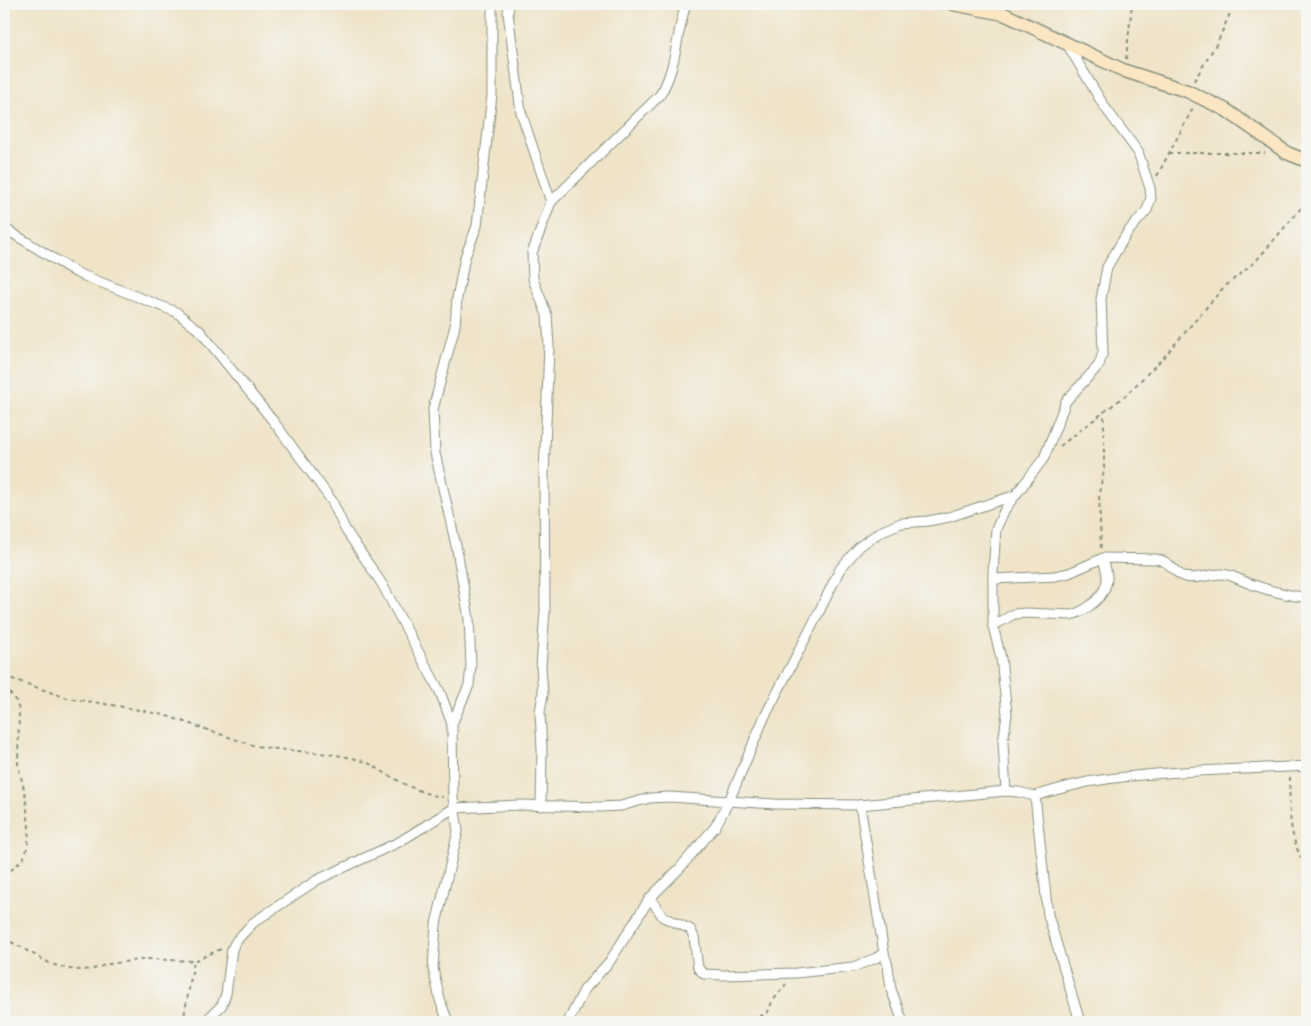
<svg xmlns="http://www.w3.org/2000/svg" width="1311" height="1026" font-family="Dekko,sans-serif">
<style>
.lines{fill:none;stroke-linecap:round;stroke-linejoin:round}
.street-casing{stroke:#87907e;stroke-width:11}
.secondary-casing{stroke:#87907e;stroke-width:15}
.path{stroke:#87907e;stroke-width:2;stroke-dasharray:4 4;stroke-linecap:butt}
.street{stroke:#fff;stroke-width:9}
.secondary{stroke:#fbe6c4;stroke-width:12}
</style>
<rect width="100%" height="100%" fill="#f6f6f2"/>
<filter id="ink" filterUnits="userSpaceOnUse"><feTurbulence type="fractalNoise" baseFrequency=".02" numOctaves="2"/><feDisplacementMap in="SourceGraphic" scale="10" xChannelSelector="R" yChannelSelector="G"/><feConvolveMatrix kernelMatrix="1 2 1 2 8 2 1 2 1" color-interpolation-filters="sRGB"/></filter>
<filter id="wash" filterUnits="userSpaceOnUse"><feTurbulence type="fractalNoise" baseFrequency=".0096" numOctaves="4" result="noise"/><feDisplacementMap in="SourceGraphic" scale="20" xChannelSelector="R" yChannelSelector="G"/><feGaussianBlur stdDeviation="1.12" result="paint"/><feColorMatrix in="noise" values="0 0 0 0 0 0 0 0 0 0 0 0 0 0 0 0 0 1.4 0 .05"/><feComposite in="paint" operator="in"/></filter>
<g filter="url(#wash)">
<rect width="100%" height="100%" fill="#efe3c8"/>
</g>
<g filter="url(#ink)">
<g class="lines">
<g class="street-casing">
<g id="street">
<polyline points="509,4 508,13 521,112 551,202"/>
<polyline points="4,228 77,273 176,312 200,331 274,422 332,501 345,529 382,584 440,692 452,724 453,798 458,831 436,924 433,968 440,1000 448,1022"/>
<path d="M 993,579 L 1055,576 L 1069,573 L 1103,558 L 1156,559 C 1171,561 1173,573 1185,577 C 1196,580 1210,574 1221,574 C 1233,574 1242,582 1254,585 C 1267,590 1294,597 1307,597"/>
<path d="M 993,626 L 1014,614 L 1026,613 L 1071,615 C 1087,611 1108,595 1107,577 C 1107,571 1104,564 1103,558"/>
<polyline points="452,724 469,685 471,666 469,619 457,550 435,453 433,409 455,326 457,298 465,257 477,226 492,95 492,4"/>
<polyline points="1006,791 1003,743 1007,714 1001,658 993,626 993,572 996,529 1005,509 1044,458 1066,401 1099,365 1103,352 1101,299 1107,267 1127,233 1147,210 1151,198 1150,188 1138,152 1104,106 1067,44"/>
<path d="M 1035,796 C 1055,790 1074,784 1094,781 C 1164,770 1237,770 1307,766"/>
<polyline points="860,805 884,953 888,966 891,989 903,1022"/>
<path d="M 541,806 L 542,750 L 540,712 L 543,694 L 541,667 L 545,610 L 544,474 L 549,346 L 547,315 L 533,279 L 532,253 L 551,202 L 660,95 C 677,68 676,34 686,4"/>
<polyline points="650,898 663,917 690,929 694,937 698,968 704,974 722,975 796,973 853,967 876,958 884,953"/>
<polyline points="205,1022 222,1005 226,994 232,949 236,941 254,922 317,880 399,842 454,808 520,805 600,807 621,806 650,798 670,797 775,804 860,805 1006,791 1018,792 1035,796 1048,915 1080,1022"/>
<polyline points="568,1022 584,990 610,961 650,898 679,869 715,827 729,801 764,718 817,616 840,569 860,546 880,532 901,523 928,521 949,517 1016,495"/>
</g>
</g>
<g class="secondary-casing">
<polyline id="secondary" points="953,4 1004,14 1125,71 1187,91 1226,110 1287,153 1307,161"/>
</g>
<g class="path">
<polyline points="1126,59 1132,4"/>
<polyline points="1194,81 1218,41 1234,4"/>
<polyline points="1168,153 1265,153"/>
<polyline points="1157,176 1193,108"/>
<polyline points="1060,446 1126,395 1164,357 1223,288 1256,261 1307,201"/>
<polyline points="1101,548 1099,493 1104,471 1104,411"/>
<path d="M 4,676 L 67,698 L 124,707 L 164,715 L 252,745 C 288,753 327,750 363,761 C 372,764 381,771 390,776 C 405,785 426,795 443,797"/>
<polyline points="4,686 16,701 19,710 18,765 25,793 29,827 28,844 26,852 23,859 4,877"/>
<path d="M 1290,777 C 1289,808 1288,841 1307,867"/>
<polyline points="4,938 51,964 69,969 81,970 93,969 109,964 147,959 194,961 223,948"/>
<polyline points="183,1022 194,961"/>
<polyline points="745,1022 750,1018 764,1015 768,1012 772,1002 786,984"/>
</g>
<use href="#street" class="street"/>
<use href="#secondary" class="secondary"/>
</g>
</g>
<rect width="1311" height="1026" fill="none" stroke="#f6f6f2" stroke-width="20"/>
</svg>
